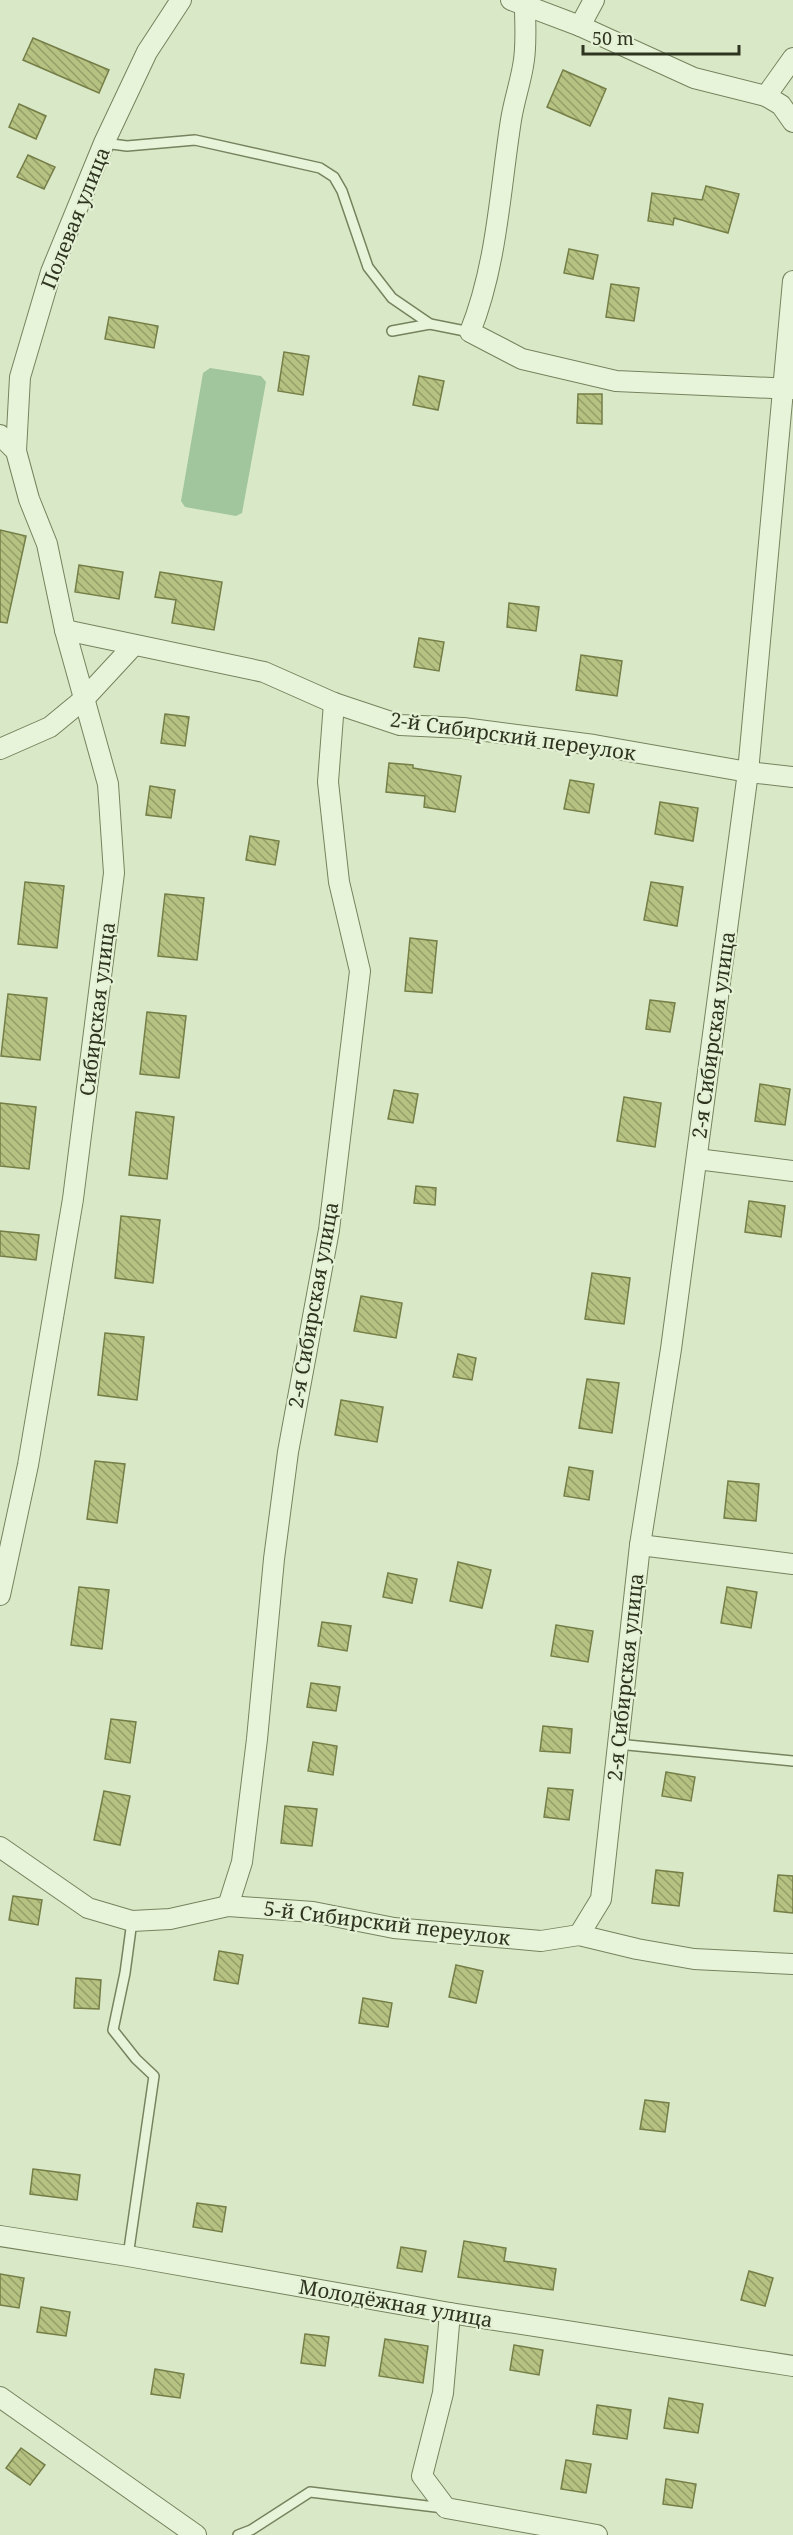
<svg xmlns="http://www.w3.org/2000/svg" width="793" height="2535" font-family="'Noto Serif',serif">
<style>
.pitch{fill:#a1c59c}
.building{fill:url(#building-back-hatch);stroke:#757e47;stroke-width:1.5}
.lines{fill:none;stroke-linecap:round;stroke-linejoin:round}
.lane-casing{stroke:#77825e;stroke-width:12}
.street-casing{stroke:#77825e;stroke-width:22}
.lane{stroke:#e8f4d9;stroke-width:9}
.street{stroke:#e8f4d9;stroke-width:20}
.labels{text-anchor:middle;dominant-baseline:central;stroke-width:4.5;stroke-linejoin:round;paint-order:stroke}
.street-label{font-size:20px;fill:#2f3420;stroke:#e4f1d5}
</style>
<defs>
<pattern id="building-back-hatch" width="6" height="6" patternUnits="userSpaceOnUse" patternTransform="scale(1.5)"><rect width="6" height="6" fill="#b6c281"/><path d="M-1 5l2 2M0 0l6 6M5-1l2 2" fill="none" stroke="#949e69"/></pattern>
</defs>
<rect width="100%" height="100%" fill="#d9e9c7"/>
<polygon class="pitch" points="210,368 261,376 266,382 242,513 236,516 185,507 181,501 203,373"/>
<g class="building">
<polygon points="33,38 109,70 99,93 23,60"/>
<polygon points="563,70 606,89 590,126 547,107"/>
<polygon points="19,104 46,116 36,139 9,127"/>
<polygon points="28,155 55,167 44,189 17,177"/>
<polygon points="706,186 739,194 728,233 674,218 673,225 648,221 652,193 702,200"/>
<polygon points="569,249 598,255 593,279 564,273"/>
<polygon points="611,284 639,288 634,321 606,317"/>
<polygon points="109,317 158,326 154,348 105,339"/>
<polygon points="284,352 309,356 303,395 278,391"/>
<polygon points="419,376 444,381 438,410 413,405"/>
<polygon points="578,394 602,394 602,424 577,423"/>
<polygon points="0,530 26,536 7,623 0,622"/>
<polygon points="79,565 123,572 119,599 75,592"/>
<polygon points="160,572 222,582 214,630 172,623 176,600 155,597"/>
<polygon points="509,603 539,607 536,631 507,627"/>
<polygon points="419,638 444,642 439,671 414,667"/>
<polygon points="581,655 622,661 617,696 576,690"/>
<polygon points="165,714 189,717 185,746 161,743"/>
<polygon points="389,763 413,765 413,768 461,776 455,812 424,807 425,796 386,792"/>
<polygon points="570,780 594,784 589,813 564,809"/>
<polygon points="150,786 175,790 171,818 146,815"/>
<polygon points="660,802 698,808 693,841 655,834"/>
<polygon points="250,836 279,841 275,865 246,860"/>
<polygon points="25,882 64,886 57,948 18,944"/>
<polygon points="651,882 683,887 677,926 644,920"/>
<polygon points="165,894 204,898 197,960 158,956"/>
<polygon points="410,938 437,941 432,993 405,991"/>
<polygon points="8,994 47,998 40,1060 1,1056"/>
<polygon points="650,1000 675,1003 670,1032 646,1029"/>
<polygon points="147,1012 186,1016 179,1078 140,1074"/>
<polygon points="760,1084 790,1089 785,1125 755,1121"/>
<polygon points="394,1090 418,1094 413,1123 388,1119"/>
<polygon points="624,1097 661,1103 655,1147 617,1141"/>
<polygon points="0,1103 36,1107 29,1169 0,1166"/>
<polygon points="136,1112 174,1117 167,1179 129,1175"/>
<polygon points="416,1186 436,1188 435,1205 414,1203"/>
<polygon points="749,1201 785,1206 781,1237 745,1232"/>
<polygon points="121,1216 160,1220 153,1283 115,1278"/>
<polygon points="0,1231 39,1235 36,1260 0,1256"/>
<polygon points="592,1273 630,1278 624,1324 585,1319"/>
<polygon points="361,1296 402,1303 396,1338 354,1331"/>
<polygon points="105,1333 144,1337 137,1400 98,1395"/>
<polygon points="458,1354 476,1358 472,1380 453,1377"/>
<polygon points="587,1379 619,1383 612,1433 579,1428"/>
<polygon points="341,1400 383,1407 377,1442 335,1435"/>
<polygon points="95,1461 125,1464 117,1523 87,1519"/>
<polygon points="569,1467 593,1471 589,1500 564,1496"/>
<polygon points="728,1481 759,1484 756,1521 724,1518"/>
<polygon points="458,1562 491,1570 482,1608 450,1601"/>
<polygon points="388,1573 417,1579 412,1603 383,1597"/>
<polygon points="79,1587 109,1590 102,1649 71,1645"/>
<polygon points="727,1587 757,1592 751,1628 721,1623"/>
<polygon points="322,1622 351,1626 347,1651 318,1646"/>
<polygon points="556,1625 593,1631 588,1662 551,1656"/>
<polygon points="311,1683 340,1687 336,1711 307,1707"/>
<polygon points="111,1719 136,1722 130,1763 105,1759"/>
<polygon points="543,1726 572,1729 570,1753 540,1751"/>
<polygon points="313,1742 337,1746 333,1775 308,1771"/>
<polygon points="666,1772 695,1777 691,1801 662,1796"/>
<polygon points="548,1788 573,1790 569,1820 544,1817"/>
<polygon points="104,1791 130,1796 120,1845 94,1840"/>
<polygon points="285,1806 317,1809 312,1846 281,1843"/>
<polygon points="656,1870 683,1873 679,1906 652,1903"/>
<polygon points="778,1875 793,1876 793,1913 774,1911"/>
<polygon points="13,1896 42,1900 38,1925 9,1920"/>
<polygon points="219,1951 243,1955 238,1984 214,1980"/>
<polygon points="456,1965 483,1971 476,2003 449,1997"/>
<polygon points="76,1978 101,1980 99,2009 74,2008"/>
<polygon points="363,1998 392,2003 388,2027 359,2023"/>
<polygon points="645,2100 669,2103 665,2132 640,2129"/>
<polygon points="33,2169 80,2175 77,2200 30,2194"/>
<polygon points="197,2203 226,2207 222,2232 193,2227"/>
<polygon points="464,2241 506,2248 504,2261 556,2269 553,2290 458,2277"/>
<polygon points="401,2247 426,2251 422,2272 397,2268"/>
<polygon points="749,2271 773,2278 765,2306 741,2300"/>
<polygon points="0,2274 24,2278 19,2308 0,2305"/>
<polygon points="41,2307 70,2312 66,2336 37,2332"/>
<polygon points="305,2334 329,2337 325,2366 301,2363"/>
<polygon points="385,2339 428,2346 423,2383 379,2376"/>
<polygon points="514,2345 543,2350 539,2375 510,2370"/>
<polygon points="155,2369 184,2374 180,2398 151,2394"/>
<polygon points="669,2398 703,2404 698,2433 664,2428"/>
<polygon points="597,2405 631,2410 627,2439 593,2434"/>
<polygon points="21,2448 45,2465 30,2485 6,2468"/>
<polygon points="566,2460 591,2464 586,2493 561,2489"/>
<polygon points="666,2479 696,2484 692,2508 663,2504"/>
</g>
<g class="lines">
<g class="lane-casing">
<g id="lane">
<polyline points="104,143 127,146 195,140 320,168 334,177 342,191 368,267 392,298 430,324 470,332"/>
<polyline points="392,331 430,324"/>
<polyline points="617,1744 793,1761"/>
<polyline points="128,2256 154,2076 136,2059 113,2030 125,1973 132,1921"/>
<polyline points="238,2535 251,2530 310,2492 444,2508"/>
</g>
</g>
<g class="street-casing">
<g id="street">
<polyline points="511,0 580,26 694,78 766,96 793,58"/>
<path d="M 525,6 C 525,25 527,47 523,66 C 520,84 514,101 511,120 C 500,190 497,265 470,332 L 522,359 L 616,381 L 793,389"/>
<polyline points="580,26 594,0"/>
<polyline points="766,96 781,105 793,122"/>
<polyline points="0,435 16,451 29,499 47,544 65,630 108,784 114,873 73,1199 28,1465 0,1595"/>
<polyline points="16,451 20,377 51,272 104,143 147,52 181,0"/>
<polyline points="65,630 264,672 334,703 400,725 463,728 594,745 748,772 793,777"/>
<polyline points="0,749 50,727 84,699 134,645"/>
<polyline points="697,1159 793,1171"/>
<polyline points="640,1545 793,1564"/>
<polyline points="0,1847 88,1908 132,1921 170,1919 228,1906 313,1912 394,1928 541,1941 579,1935 637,1949 694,1959 793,1964"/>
<polyline points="228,1906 242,1862 257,1739 274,1559 288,1452 329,1230 360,971 339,882 328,782 334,703"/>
<polyline points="579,1935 601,1899 640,1545 671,1349 748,772 793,281"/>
<polyline points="0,2236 128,2256 450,2313 793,2366"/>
<polyline points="450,2313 443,2393 422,2476 446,2508 597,2535"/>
<polyline points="0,2397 196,2535"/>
</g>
</g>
<use href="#lane" class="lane"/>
<use href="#street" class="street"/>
</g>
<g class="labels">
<g class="street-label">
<text transform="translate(75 218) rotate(-68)">Полевая улица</text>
<text transform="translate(513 736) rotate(8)">2-й Сибирский переулок</text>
<text transform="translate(97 1009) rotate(-83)">Сибирская улица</text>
<text transform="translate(713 1035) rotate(-82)">2-я Сибирская улица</text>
<text transform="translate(313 1305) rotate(-80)">2-я Сибирская улица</text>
<text transform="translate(625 1677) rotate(-84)">2-я Сибирская улица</text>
<text transform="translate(387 1923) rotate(7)">5-й Сибирский переулок</text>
<text transform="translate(396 2303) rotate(10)">Молодёжная улица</text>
</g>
</g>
<path d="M583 45v9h156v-9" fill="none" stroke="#2f3420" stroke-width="3"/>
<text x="592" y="45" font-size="18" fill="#2f3420" stroke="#e4f1d5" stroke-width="4.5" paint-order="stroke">50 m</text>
</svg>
